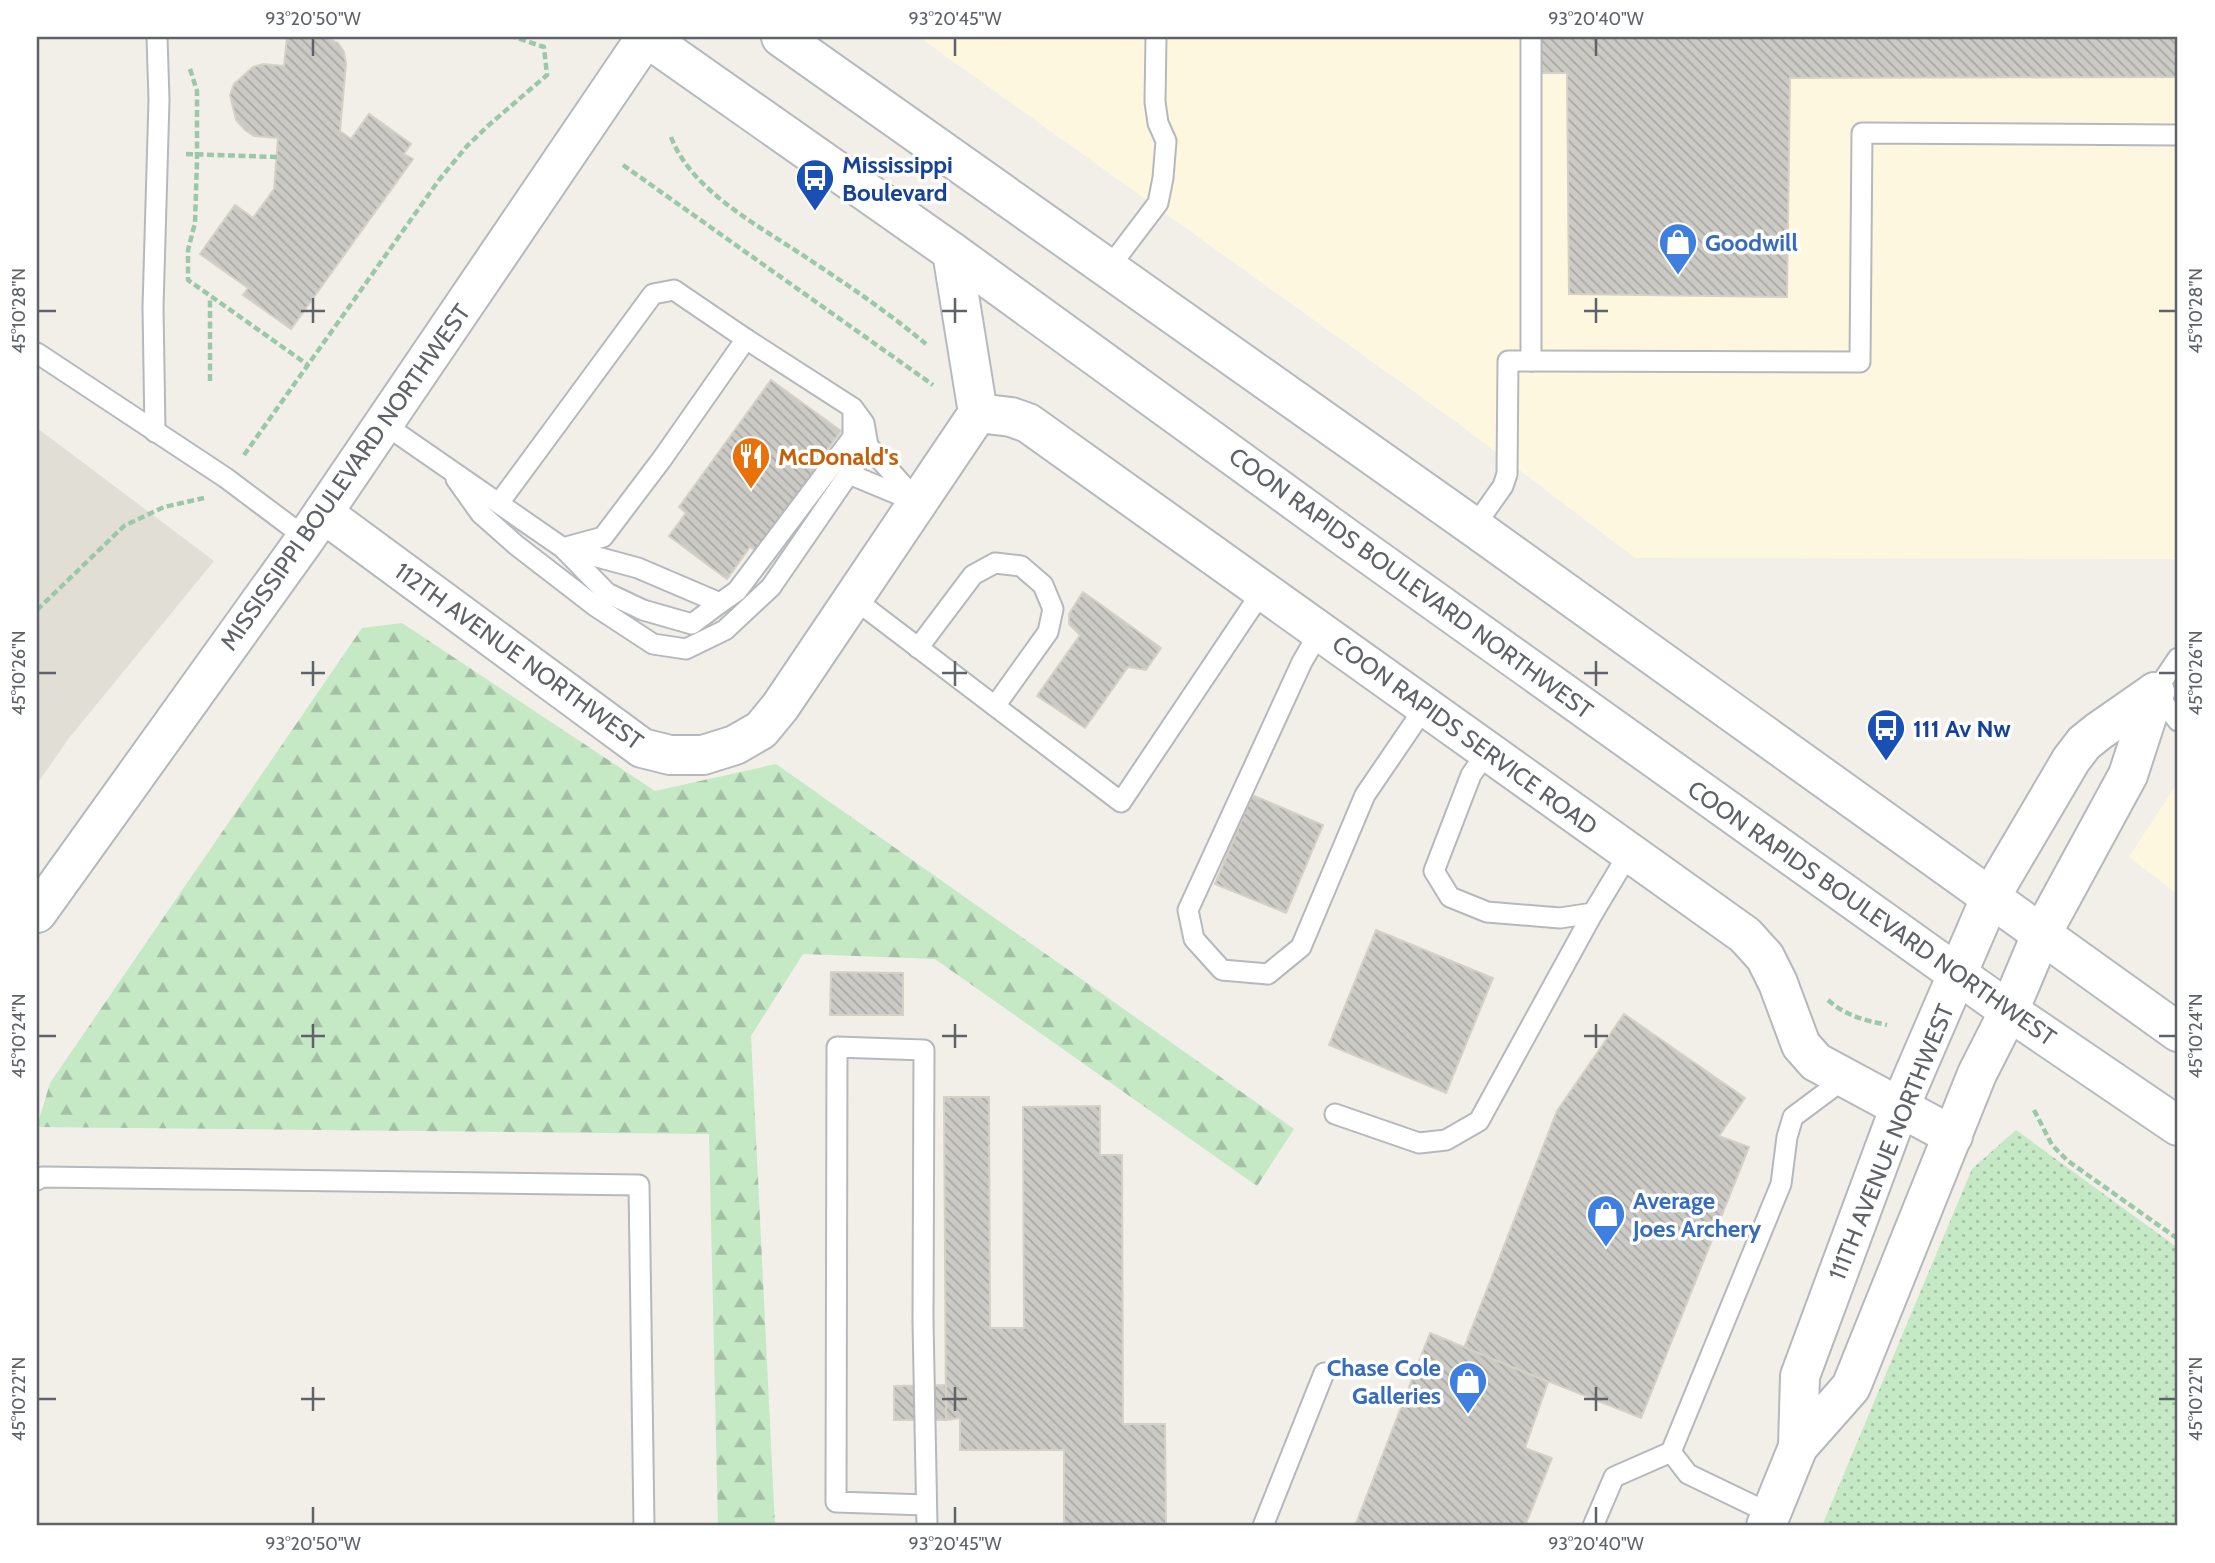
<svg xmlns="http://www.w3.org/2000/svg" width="2215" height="1563" font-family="Cabin,sans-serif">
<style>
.commercial{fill:#fef7e0}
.education{fill:#e1ded6}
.forest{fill:url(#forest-firs)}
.park{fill:url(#park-dots)}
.building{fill:url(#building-back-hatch);stroke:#d6d1c6;stroke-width:2}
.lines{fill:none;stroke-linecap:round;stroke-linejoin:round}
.service-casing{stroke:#b5b8bc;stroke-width:23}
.minor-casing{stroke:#b5b8bc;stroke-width:42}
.tertiary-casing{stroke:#b5b8bc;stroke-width:42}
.secondary-casing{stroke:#b6babf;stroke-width:42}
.path{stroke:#9cc7a9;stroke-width:4.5;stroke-dasharray:7 3.5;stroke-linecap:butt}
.service{stroke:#fff;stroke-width:19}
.minor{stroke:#fff;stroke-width:38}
.tertiary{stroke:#fff;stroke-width:38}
.secondary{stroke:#fff;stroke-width:38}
.ticks{fill:none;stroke:#5f6368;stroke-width:2.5}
.labels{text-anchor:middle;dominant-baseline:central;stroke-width:7;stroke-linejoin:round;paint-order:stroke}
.transit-label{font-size:24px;font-weight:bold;fill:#164399;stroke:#fff;text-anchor:start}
.shop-label{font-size:24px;font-weight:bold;fill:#366cbe;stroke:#fff;text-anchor:start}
.food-label{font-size:24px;font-weight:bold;fill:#c56008;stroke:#fff;text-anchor:start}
.street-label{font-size:24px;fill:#5f6368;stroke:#fff}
.neatline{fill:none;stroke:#5f6368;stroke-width:2.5}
.ticks-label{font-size:18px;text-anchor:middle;fill:#5f6368}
</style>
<defs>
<pattern id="forest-firs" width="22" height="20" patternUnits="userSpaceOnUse" patternTransform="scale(1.75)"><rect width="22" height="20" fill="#c5e8c5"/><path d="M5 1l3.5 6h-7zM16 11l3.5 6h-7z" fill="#a3c0a4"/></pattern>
<pattern id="park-dots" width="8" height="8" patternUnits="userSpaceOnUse" patternTransform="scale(1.75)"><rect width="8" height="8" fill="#c5e8c5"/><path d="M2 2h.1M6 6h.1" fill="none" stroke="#a3c0a4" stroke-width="1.8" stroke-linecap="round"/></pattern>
<pattern id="building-back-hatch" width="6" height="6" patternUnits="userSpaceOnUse" patternTransform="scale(1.75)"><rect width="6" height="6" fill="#cccac5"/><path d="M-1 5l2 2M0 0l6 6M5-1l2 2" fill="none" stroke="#a9a8a4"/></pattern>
</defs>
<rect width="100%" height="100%" fill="#f1efe8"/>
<g class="commercial">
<polygon points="919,37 2178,37 2178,559 1635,558 1455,421"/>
<polygon points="2178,782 2178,895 2129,857"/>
</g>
<polygon class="education" points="37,428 214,561 69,738 37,784"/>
<polygon class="forest" points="402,623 655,791 776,764 1294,1129 1257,1186 935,959 803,954 751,1036 775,1526 718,1526 709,1134 37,1127 50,1083 362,628"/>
<polygon class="park" points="2016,1130 2178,1248 2178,1526 1822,1526 1972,1169"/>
<g class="building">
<polygon points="287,37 327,38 338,43 344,52 346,64 340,131 351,139 369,114 411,144 404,154 413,159 291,329 243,295 248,288 200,254 235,205 253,218 274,189 278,138 254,136 245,130 236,120 230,95 234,84 253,67 263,64 284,66"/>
<polygon points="1536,37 2178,37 2178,77 1790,78 1787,297 1569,294 1567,73 1536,73"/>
<polygon points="771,380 841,431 814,468 822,474 763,555 750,547 727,579 669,536 686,513 679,507"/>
<polygon points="1083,592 1161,648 1146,670 1128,667 1085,728 1037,696 1080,635 1069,624 1069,614"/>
<polygon points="1252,795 1323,825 1286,913 1215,884"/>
<polygon points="1376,930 1493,978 1446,1093 1329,1045"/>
<polygon points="831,972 903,973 903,1015 830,1015"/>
<polygon points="1624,1014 1745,1098 1719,1136 1749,1147 1641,1418 1464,1348 1557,1111"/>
<polygon points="944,1097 989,1097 990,1328 1024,1328 1023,1107 1100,1106 1100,1155 1122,1155 1123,1424 1165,1424 1166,1526 1064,1526 1064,1450 960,1450 960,1418 946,1420"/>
<polygon points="1430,1333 1548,1382 1525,1448 1552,1458 1525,1526 1355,1526"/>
<polygon points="946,1385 946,1420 894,1420 894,1386"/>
</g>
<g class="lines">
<g class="service-casing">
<g id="service">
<polyline points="1531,37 1531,361"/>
<polyline points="1108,269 1158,203 1163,178 1166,141 1158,123 1155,102 1156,37"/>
<polyline points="37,353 226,478 306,538"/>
<polyline points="384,424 563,548 603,537 662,459 746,339 674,290 653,294 499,503"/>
<polyline points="155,432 153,307 159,100 157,37"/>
<polyline points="868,446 918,502"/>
<polyline points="849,474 914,501"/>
<polyline points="456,479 481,514 516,545 595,606 653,644 686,649 725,630 771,587 868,446 864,423 853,408 746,339"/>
<polyline points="1474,527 1503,486 1507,474 1508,361 1860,362 1862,133 2178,135"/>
<polyline points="564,548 638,568 720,603 737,591 853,437 853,412"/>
<polyline points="564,549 607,593 643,610 692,624 720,603"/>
<polyline points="853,598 1121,802 1263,590"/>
<polyline points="1320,631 1302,662 1188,910 1194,939 1222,970 1268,974 1301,947 1365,795 1425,707"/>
<polyline points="918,648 973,575 995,563 1021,566 1043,585 1053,609 1048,632 995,706"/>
<polyline points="2178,658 2155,692 2178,721"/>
<polyline points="1487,752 1471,775 1434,871 1450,897 1487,912 1560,918 1593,913 1629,853"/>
<polyline points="1335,1114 1419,1143 1446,1140 1479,1121 1593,913"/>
<polyline points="37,1180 42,1177 639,1185 644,1526"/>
<polyline points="1671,1452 1688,1474 1771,1514"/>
<polyline points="926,1505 836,1502 837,1047 924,1050 923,1321 927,1526"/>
<polyline points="1263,1526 1324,1373"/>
<polyline points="1593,1526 1614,1477 1671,1452 1781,1184 1787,1137 1793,1117 1844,1079"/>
</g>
</g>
<g class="minor-casing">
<g id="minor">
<polyline points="323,513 642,748 670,755 703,755 735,745 761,730 780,707 978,413 1011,417 1028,423 1745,935 1765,957 1778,983 1801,1045 1816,1062 1953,1136"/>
<polyline points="1798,1447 1800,1376 1899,1109 1991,896 2071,760 2084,743 2099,731 2155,692"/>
<polyline points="1766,1526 1798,1447 1851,1387 1977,1074 2009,1011 2041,935 2128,775 2155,692"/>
</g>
</g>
<g class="tertiary-casing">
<polyline id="tertiary" points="37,913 306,538 646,37"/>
</g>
<g class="secondary-casing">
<g id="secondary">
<polyline points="646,37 952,252 1349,540 2009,1011 2178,1126"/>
<polyline points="781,37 1474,527 2178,1032"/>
<polyline points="952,252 978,413"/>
</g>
</g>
<g class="path">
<polyline points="190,69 197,91 197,161 195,223 188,250 188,280 308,365"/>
<path d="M 671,137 C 692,193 765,229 813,262 C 852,288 890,314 926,344"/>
<polyline points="186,154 277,157"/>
<polyline points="623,165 933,385"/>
<polyline points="210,381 210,297"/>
<polyline points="244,455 439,180 467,146 490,124 547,75 544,47 514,37"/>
<polyline points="37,610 124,526 164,507 204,498"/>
<path d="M 1828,1000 C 1846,1016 1864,1020 1887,1025"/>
<polyline points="2034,1110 2052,1145 2068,1161 2178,1239"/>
</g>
<use href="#service" class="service"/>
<use href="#minor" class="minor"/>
<use href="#tertiary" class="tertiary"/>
<use href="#secondary" class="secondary"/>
</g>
<path class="ticks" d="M 313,38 L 313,56M 955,38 L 955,56M 1596,38 L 1596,56M 313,298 L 313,323M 955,298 L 955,323M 1596,298 L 1596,323M 38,311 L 56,311M 301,311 L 325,311M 942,311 L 967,311M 1584,311 L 1608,311M 2159,311 L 2176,311M 313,661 L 313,686M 955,661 L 955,686M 1596,661 L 1596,686M 38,673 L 56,673M 301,673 L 325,673M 942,673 L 967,673M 1584,673 L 1608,673M 2159,673 L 2176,673M 313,1024 L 313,1048M 955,1024 L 955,1048M 1596,1024 L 1596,1048M 38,1036 L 56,1036M 301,1036 L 325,1036M 942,1036 L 967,1036M 1584,1036 L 1608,1036M 2159,1036 L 2176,1036M 313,1387 L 313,1411M 955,1387 L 955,1411M 1596,1387 L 1596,1411M 38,1399 L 56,1399M 301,1399 L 325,1399M 942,1399 L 967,1399M 1584,1399 L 1608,1399M 2159,1399 L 2176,1399M 313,1507 L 313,1524M 955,1507 L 955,1524M 1596,1507 L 1596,1524"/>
<defs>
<g id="bus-pin" transform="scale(2.0125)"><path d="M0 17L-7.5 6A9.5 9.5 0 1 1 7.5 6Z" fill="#1a4fb4" stroke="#fff"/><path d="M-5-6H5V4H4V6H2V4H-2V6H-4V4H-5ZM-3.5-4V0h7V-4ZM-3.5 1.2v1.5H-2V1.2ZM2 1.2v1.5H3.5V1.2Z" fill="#fff"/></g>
<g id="shop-pin" transform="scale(2.0125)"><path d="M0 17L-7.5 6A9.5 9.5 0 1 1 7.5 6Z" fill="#3f7fe0" stroke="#fff"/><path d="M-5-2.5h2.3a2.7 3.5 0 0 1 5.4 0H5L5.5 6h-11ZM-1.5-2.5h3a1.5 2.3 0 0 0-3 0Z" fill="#fff"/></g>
<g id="restaurant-pin" transform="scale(2.0125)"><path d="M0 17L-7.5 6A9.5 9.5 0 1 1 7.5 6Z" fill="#e8710a" stroke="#fff"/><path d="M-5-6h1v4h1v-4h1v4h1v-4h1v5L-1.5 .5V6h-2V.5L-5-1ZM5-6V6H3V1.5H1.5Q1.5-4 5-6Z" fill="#fff"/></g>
</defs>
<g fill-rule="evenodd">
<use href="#bus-pin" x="815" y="178"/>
<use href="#shop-pin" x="1678" y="242"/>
<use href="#restaurant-pin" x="751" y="456"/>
<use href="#bus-pin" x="1886" y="728"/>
<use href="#shop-pin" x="1606" y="1214"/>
<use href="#shop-pin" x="1468" y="1381"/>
</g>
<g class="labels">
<g class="transit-label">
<text x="842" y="164">Mississippi<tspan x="842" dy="28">Boulevard</tspan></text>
<text x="1913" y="728">111 Av Nw</text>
</g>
<g class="shop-label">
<text x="1705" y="242">Goodwill</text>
<text x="1633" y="1200">Average<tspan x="1633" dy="28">Joes Archery</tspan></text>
<text x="1441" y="1367" text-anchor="end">Chase Cole<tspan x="1441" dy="28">Galleries</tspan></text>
</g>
<g class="food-label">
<text x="778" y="456">McDonald's</text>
</g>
<g class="street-label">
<text transform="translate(345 477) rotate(-55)">MISSISSIPPI BOULEVARD NORTHWEST</text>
<text transform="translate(1411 583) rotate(36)">COON RAPIDS BOULEVARD NORTHWEST</text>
<text transform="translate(519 656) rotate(36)">112TH AVENUE NORTHWEST</text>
<text transform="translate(1465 735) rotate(36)">COON RAPIDS SERVICE ROAD</text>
<text transform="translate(1872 913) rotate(35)">COON RAPIDS BOULEVARD NORTHWEST</text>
<text transform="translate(1891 1142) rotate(-68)">111TH AVENUE NORTHWEST</text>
</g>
</g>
<rect width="2215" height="1563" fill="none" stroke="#ffffff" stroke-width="77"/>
<rect x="38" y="38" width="2138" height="1486" class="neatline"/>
<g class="ticks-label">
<text x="313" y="25">93°20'50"W</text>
<text x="955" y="25">93°20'45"W</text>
<text x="1596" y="25">93°20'40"W</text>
<text transform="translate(19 311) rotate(-90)" y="6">45°10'28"N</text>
<text transform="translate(2196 311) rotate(-90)" y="6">45°10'28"N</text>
<text transform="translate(19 673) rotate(-90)" y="6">45°10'26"N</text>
<text transform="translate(2196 673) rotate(-90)" y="6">45°10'26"N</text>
<text transform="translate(19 1036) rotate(-90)" y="6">45°10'24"N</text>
<text transform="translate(2196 1036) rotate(-90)" y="6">45°10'24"N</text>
<text transform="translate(19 1399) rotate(-90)" y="6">45°10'22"N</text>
<text transform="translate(2196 1399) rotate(-90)" y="6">45°10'22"N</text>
<text x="313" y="1550">93°20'50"W</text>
<text x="955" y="1550">93°20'45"W</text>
<text x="1596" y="1550">93°20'40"W</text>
</g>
</svg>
